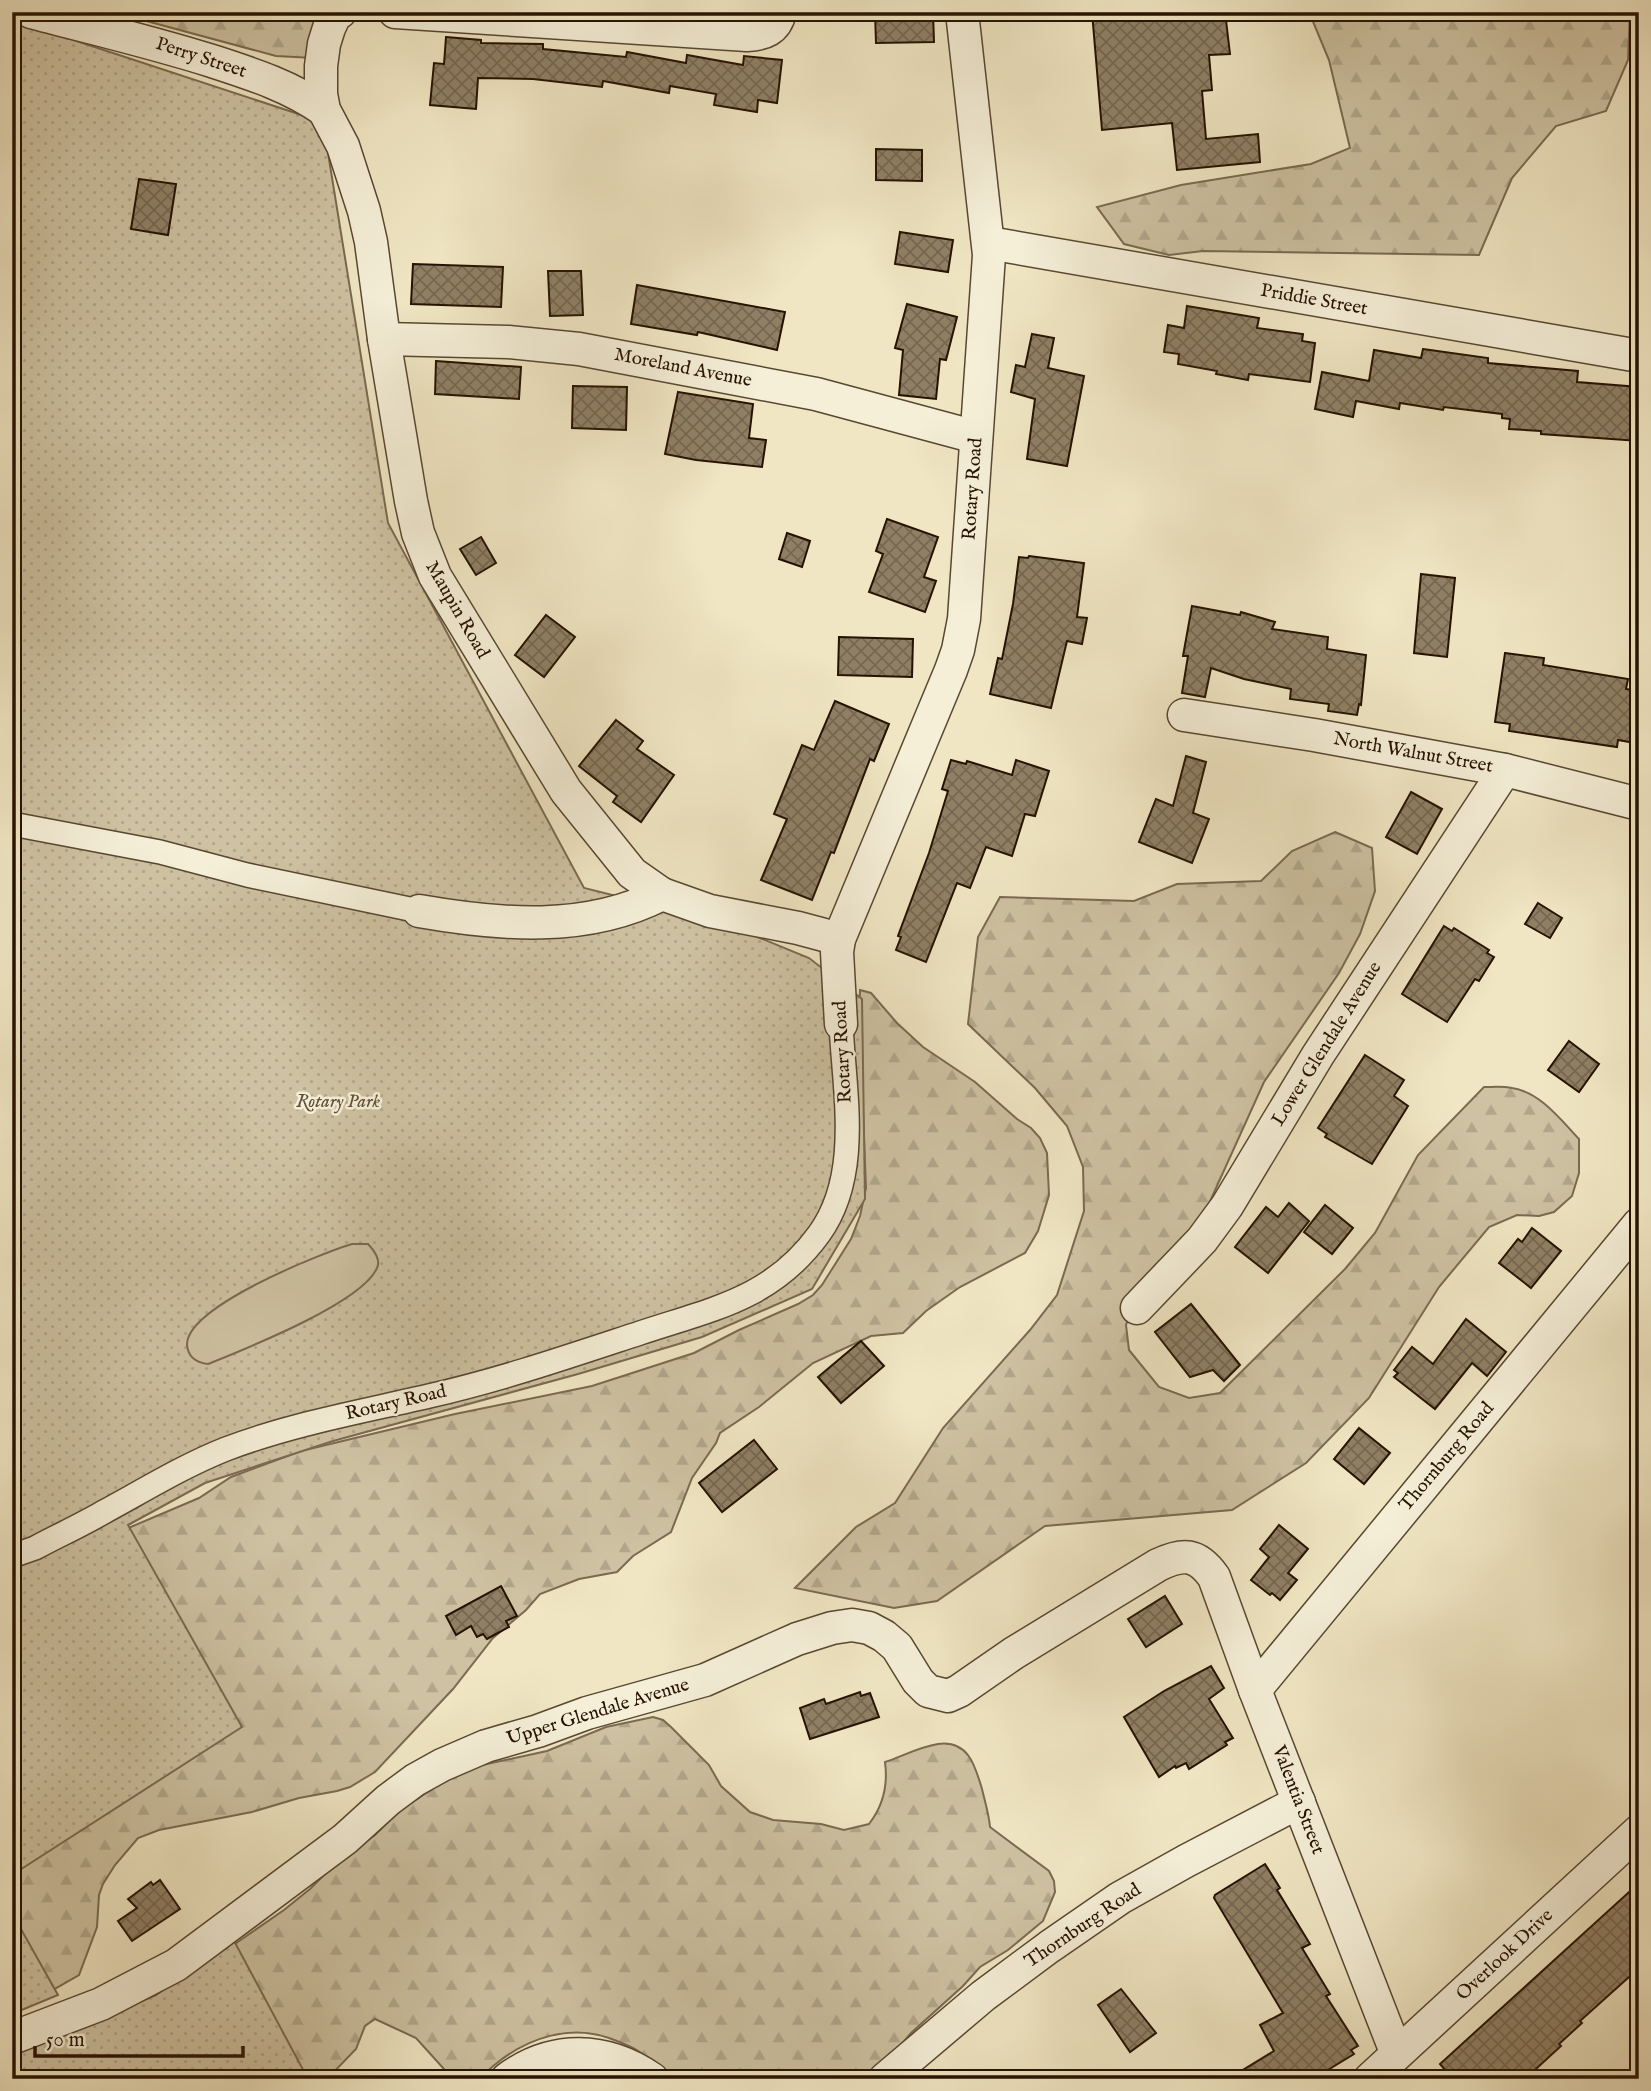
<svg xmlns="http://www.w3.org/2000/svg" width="1651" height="2091" font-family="'IM FELL English',serif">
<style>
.forest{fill:url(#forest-firs);stroke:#7a6a51;stroke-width:2}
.park{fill:url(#park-dots);stroke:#7a6a51;stroke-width:2}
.garden{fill:#cec2a2;stroke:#7a6a51;stroke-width:2}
.building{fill:url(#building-cross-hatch);stroke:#261200;stroke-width:2}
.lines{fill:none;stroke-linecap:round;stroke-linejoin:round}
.pedestrian-casing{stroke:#584731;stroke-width:26}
.minor-casing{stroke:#584731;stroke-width:35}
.pedestrian{stroke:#f5efd8;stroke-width:23}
.minor{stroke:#f5efd8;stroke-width:32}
.labels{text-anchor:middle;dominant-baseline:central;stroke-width:5;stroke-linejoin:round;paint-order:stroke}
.street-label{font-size:19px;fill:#261200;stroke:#f5efd8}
.park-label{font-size:19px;font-style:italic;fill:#615039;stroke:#f5efd8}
</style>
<defs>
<pattern id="forest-firs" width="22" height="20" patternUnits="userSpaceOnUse" patternTransform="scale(1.75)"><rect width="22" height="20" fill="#cec2a2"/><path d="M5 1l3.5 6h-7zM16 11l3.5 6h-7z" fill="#b1a68a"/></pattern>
<pattern id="park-dots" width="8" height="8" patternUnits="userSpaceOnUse" patternTransform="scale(1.75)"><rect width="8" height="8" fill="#cec2a2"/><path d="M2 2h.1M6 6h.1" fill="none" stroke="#b1a68a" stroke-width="1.8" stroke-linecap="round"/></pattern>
<pattern id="building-cross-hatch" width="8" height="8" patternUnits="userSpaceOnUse" patternTransform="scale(1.75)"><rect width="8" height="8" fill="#8f8065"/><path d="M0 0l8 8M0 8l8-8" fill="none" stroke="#756751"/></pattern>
</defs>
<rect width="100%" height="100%" fill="#f0e6c3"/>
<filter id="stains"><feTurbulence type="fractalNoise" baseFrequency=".00286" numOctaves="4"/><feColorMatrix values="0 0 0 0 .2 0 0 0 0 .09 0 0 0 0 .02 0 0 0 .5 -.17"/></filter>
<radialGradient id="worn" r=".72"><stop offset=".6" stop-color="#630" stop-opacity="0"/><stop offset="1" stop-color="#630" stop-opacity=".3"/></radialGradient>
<g class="forest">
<polygon points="113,12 326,12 313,58 276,56"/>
<polygon points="1309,12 1630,12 1628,60 1606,111 1556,126 1512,178 1479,255 1203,251 1169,255 1124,244 1097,207 1181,185 1311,164 1350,148 1329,60"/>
<path d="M 1335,832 L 1372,848 L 1375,891 L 1360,934 L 1339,973 L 1264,1082 L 1193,1239 L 1135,1300 L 1126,1325 L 1129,1350 L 1159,1387 L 1189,1398 L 1220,1393 L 1345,1269 L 1375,1233 L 1418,1155 L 1484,1087 C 1493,1087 1503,1086 1512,1088 C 1540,1092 1561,1120 1579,1139 L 1579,1173 L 1572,1196 L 1554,1212 L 1539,1216 L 1517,1215 L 1489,1227 L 1439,1287 L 1369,1398 L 1306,1463 L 1232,1510 L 1045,1526 L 937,1601 L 894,1608 L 795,1588 L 856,1527 L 895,1503 L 943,1428 L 1030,1330 L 1057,1295 L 1084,1211 L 1083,1167 L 1067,1126 L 1035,1088 L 968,1024 L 978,937 L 1000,897 L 1134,901 L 1177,884 L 1261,881 L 1292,851 Z"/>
<polygon points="860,990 871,993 897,1023 923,1047 975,1082 1017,1119 1031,1128 1040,1138 1047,1153 1049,1195 1038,1231 1025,1253 960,1287 926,1311 903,1333 871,1336 813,1363 759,1407 720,1433 716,1443 692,1478 671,1532 633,1556 617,1572 579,1579 540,1594 526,1610 493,1638 453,1689 375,1772 350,1787 337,1791 299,1798 252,1812 159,1830 138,1838 115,1865 103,1884 99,1895 97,1927 79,1975 51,1991 12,2004 12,1582 126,1529 199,1498 231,1477 301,1451 455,1414 592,1386 694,1353 739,1330 798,1304 813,1295 822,1285 851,1239 860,1216 866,1188 859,1012"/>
<path d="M 653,1717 L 663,1720 L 671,1727 L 709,1765 L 721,1786 L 750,1812 L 773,1820 L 821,1824 L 844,1830 L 869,1824 C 883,1806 888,1784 885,1762 C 903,1756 919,1747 938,1744 C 968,1740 975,1765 982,1789 C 985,1802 989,1814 990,1827 L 1049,1871 L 1054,1881 L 1055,1892 L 1043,1921 L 1008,1950 L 980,1967 L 963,1986 L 911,2033 L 873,2079 L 663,2079 C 647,2053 637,2048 609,2038 C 570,2024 528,2038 497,2063 C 490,2068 484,2076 475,2079 C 468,2080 459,2079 453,2079 L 416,2038 L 375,2019 L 365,2026 L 356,2049 L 327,2079 L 12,2079 L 12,2056 L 157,1998 L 284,1910 L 310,1889 L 336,1863 L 375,1835 L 399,1811 L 443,1782 L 473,1767 L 547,1751 L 606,1727 Z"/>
</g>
<g class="park">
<polygon points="12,23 49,32 323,122 388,523 584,888 721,922 809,958 862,999 865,1199 812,1289 702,1337 578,1374 333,1441 205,1483 128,1525 242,1727 12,1875"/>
<polygon points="12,1913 58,1995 12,2014"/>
<polygon points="233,1939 308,2079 12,2079 12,2056 156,1995"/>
<polygon points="620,2068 628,2079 532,2079 536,2074"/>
</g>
<path class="garden" d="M 352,1244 L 368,1244 C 374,1250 381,1260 377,1268 C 362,1303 245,1349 208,1364 C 199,1363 191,1360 188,1350 C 174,1311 322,1253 352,1244 Z"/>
<g class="building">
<polygon points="875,12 933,12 934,42 876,43"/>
<polygon points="1092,12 1225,12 1230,54 1209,55 1212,90 1202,91 1206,139 1258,134 1260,162 1177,170 1172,123 1102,130"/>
<polygon points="446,37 481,40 481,43 543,44 543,49 626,57 627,52 686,63 687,55 743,65 744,56 782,60 777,103 758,100 757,112 714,105 716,94 670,86 669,93 603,81 602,87 533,79 478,78 476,109 430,105 434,63 444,64"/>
<polygon points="876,149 922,150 922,181 876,180"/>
<polygon points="139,179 176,184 168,235 131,229"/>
<polygon points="900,232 953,240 948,272 895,264"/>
<polygon points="413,264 503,267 501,307 411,304"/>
<polygon points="548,271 581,271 583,315 550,316"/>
<polygon points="637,285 785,312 777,350 698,332 697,335 631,324"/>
<polygon points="907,304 957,317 946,360 940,359 936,399 899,395 903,350 895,348"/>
<polygon points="1187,306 1259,318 1257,328 1303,334 1302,341 1315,343 1310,382 1249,374 1248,380 1216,374 1217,371 1178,364 1179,354 1164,352 1168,325 1184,328"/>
<polygon points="1032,334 1054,338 1048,368 1084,376 1067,466 1027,459 1035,399 1011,392 1016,365 1025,367"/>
<polygon points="1423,349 1488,358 1488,363 1578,371 1577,382 1639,387 1639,441 1541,434 1541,431 1509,429 1510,419 1502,418 1502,414 1444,407 1443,410 1400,403 1399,409 1356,401 1353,417 1315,409 1322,372 1369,381 1374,350 1421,358"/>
<polygon points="436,361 521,367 519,399 435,394"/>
<polygon points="573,386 627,387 626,430 572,428"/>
<polygon points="678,392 753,404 749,438 766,440 762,467 696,460 665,454"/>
<polygon points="887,519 938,537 924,577 936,581 925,612 869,592 883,554 876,551"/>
<polygon points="787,533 810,541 802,567 779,559"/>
<polygon points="481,537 496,563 476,575 460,549"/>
<polygon points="1029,556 1084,563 1077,617 1087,618 1082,644 1067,641 1051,708 990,694 998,658 1002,659 1013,604 1019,557 1028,558"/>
<polygon points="1421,574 1455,578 1447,657 1414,653"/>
<polygon points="1192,606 1240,615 1241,612 1275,622 1272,629 1328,637 1327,649 1366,655 1361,705 1359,704 1357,715 1328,711 1329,704 1290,699 1291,689 1244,679 1211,668 1205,697 1182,693 1188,656 1183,656"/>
<polygon points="546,615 575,637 544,677 515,655"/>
<polygon points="839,637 913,639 912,677 838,675"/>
<polygon points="1505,653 1544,658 1543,665 1628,679 1626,689 1639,691 1639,716 1635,743 1618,740 1617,747 1509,731 1510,724 1495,722"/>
<polygon points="835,701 889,724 874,761 870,759 834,853 831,852 812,900 761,880 787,819 774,814 802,745 814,750"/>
<polygon points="616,720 643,741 637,749 674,775 641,822 613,802 617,796 579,766"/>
<polygon points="1186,756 1206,762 1193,813 1209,819 1192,863 1139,842 1156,799 1173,806"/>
<polygon points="951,760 966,764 967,761 1012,775 1016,760 1049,771 1035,816 1025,814 1012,856 986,847 970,888 957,883 926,962 896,950 901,937 898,936 929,853 948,791 942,789"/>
<polygon points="1411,792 1442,809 1417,854 1386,837"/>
<polygon points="1538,903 1562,918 1550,938 1525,924"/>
<polygon points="1444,926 1452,931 1454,928 1489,950 1487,953 1494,957 1479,981 1475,979 1447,1022 1402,994"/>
<polygon points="1569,1041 1599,1064 1579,1092 1548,1070"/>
<polygon points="1365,1055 1404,1080 1394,1096 1408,1106 1372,1164 1325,1137 1327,1134 1318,1128"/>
<polygon points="1289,1203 1309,1221 1268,1273 1235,1247 1266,1207 1278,1217"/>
<polygon points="1325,1205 1353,1228 1332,1254 1304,1232"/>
<polygon points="1532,1228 1561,1251 1531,1288 1499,1263 1518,1239 1522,1242"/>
<polygon points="1191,1304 1240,1365 1224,1381 1213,1370 1190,1377 1155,1332"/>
<polygon points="1466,1319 1506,1352 1487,1376 1472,1363 1435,1409 1394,1377 1398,1373 1394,1370 1412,1347 1433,1364"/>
<polygon points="861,1341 884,1366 841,1403 818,1377"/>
<polygon points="1359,1428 1390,1453 1364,1484 1334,1459"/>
<polygon points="754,1440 777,1469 722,1512 699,1483"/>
<polygon points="1279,1525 1308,1549 1288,1573 1297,1580 1280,1600 1272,1593 1270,1595 1251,1580 1269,1557 1260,1549"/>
<polygon points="501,1586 517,1616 506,1621 509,1627 487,1639 483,1634 477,1637 471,1626 456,1635 446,1616"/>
<polygon points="1165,1596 1182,1624 1146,1647 1128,1619"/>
<polygon points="1211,1666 1224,1688 1209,1699 1233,1738 1225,1742 1227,1745 1189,1769 1186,1763 1176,1768 1175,1766 1159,1777 1124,1717 1164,1691"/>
<polygon points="860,1692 861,1696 870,1693 879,1717 810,1739 800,1708 824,1699 826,1704"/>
<polygon points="1265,1864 1280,1888 1277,1890 1310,1944 1302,1948 1330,1994 1326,1996 1358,2046 1351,2050 1354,2054 1313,2079 1228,2079 1274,2051 1260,2025 1283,2013 1214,1898 1215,1895"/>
<polygon points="160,1880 180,1909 132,1941 118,1921 137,1908 128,1899 151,1882 153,1885"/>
<polygon points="1639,1883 1639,1968 1580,2021 1582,2023 1559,2044 1561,2046 1525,2079 1453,2079 1440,2064"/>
<polygon points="1121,1989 1156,2033 1130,2052 1098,2005"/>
</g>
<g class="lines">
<g class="pedestrian-casing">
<g id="pedestrian">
<polyline points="12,824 160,852 247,875 419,911"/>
<path d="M 12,1556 L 35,1548 C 57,1536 80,1526 102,1513 C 143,1491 183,1466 226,1449 C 292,1424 360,1412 429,1396 C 500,1380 570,1356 640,1333 C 712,1309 772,1299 819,1234 C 862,1175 844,1092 841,1024"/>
</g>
</g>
<g class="minor-casing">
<g id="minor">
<path d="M 31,12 C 92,28 152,42 212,61 C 252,74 290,86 324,110"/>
<polyline points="340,12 335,15 329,28 324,44 321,66 321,94 324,110 343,146 364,211 371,242 384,339 411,501 418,533 435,576 566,791 632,873 662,894 710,911 798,928 839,939"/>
<path d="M 395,12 L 747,35 C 764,34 776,30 780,12"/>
<polyline points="989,243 1639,356"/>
<polyline points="384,339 508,342 579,349 816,394 976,437"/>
<polyline points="1184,715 1314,735 1505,770 1639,804"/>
<path d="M 419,911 C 499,925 587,933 662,894"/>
<polyline points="841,1024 837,952 839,939 951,670 958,650 964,619 989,255 962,12"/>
<polyline points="1137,1308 1202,1240 1227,1206 1318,1055 1505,770"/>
<polyline points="1255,1690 1639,1224"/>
<path d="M 12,2038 L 101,2004 L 176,1965 L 345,1839 L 388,1800 L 415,1780 L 442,1765 L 486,1746 L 538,1731 L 587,1713 L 705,1680 L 797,1639 L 832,1628 L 852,1625 L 869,1628 L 884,1636 L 897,1647 L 918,1681 L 928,1691 L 948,1696 L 959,1691 L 1014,1653 L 1158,1565 C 1183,1553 1197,1553 1214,1577 L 1255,1690 L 1396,2052"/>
<path d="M 507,2079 C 553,2045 606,2047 652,2079"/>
<polyline points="885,2079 983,1996 1049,1947 1120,1898 1186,1861 1299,1802"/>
<polyline points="1370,2079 1639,1831"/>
</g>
</g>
<use href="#pedestrian" class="pedestrian"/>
<use href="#minor" class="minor"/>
</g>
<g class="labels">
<g class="street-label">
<text transform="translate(201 58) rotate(18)">Perry Street</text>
<text transform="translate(1314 300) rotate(10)">Priddie Street</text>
<text transform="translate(683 368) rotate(11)">Moreland Avenue</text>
<text transform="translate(973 489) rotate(-86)">Rotary Road</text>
<text transform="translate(457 610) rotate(60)">Maupin Road</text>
<text transform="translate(1413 753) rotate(10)">North Walnut Street</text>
<text transform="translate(1327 1044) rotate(-58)">Lower Glendale Avenue</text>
<text transform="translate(843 1052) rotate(-93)">Rotary Road</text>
<text transform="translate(396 1403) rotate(-13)">Rotary Road</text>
<text transform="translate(1447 1457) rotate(-50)">Thornburg Road</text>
<text transform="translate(598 1712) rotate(-17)">Upper Glendale Avenue</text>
<text transform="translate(1298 1800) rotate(69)">Valentia Street</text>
<text transform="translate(1083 1926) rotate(-34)">Thornburg Road</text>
<text transform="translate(1505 1955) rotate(-43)">Overlook Drive</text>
</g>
<g class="park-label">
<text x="338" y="1102">Rotary Park</text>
</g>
</g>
<rect width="1651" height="2091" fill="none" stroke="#f0e6c3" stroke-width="42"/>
<rect x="14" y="14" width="1623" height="2063" fill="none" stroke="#261200" stroke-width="3.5"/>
<rect x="21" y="21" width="1609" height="2049" fill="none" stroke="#261200" stroke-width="2"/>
<path d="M35 2046v10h208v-10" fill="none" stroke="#261200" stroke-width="3.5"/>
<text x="46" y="2046" font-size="21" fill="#261200" stroke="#f5efd8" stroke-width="5" paint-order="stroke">50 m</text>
<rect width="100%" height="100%" filter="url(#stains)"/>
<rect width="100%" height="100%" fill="url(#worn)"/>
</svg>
